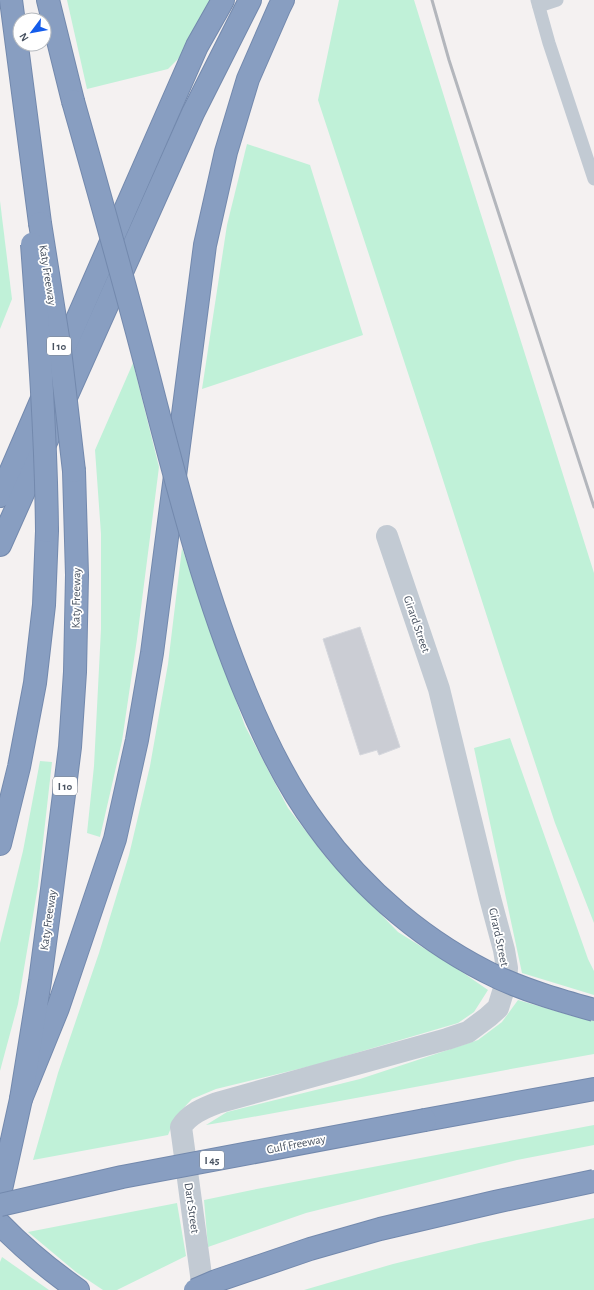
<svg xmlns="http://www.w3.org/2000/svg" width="594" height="1290" font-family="'Alegreya Sans',sans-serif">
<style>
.green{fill:#c0f1d8}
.building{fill:#cbcdd4;stroke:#d5d7dd}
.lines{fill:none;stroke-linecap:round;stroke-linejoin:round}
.motorway-casing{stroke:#7389ad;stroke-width:24}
.service{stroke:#c2cad3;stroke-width:13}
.minor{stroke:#c2cad3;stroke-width:22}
.motorway{stroke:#889ec1;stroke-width:22}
.rail{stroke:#b3b6bc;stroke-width:3}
.motorway-bridge-casing{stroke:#7389ad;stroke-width:24;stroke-linecap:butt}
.motorway-bridge{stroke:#889ec1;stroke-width:22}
.labels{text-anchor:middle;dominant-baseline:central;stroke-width:3.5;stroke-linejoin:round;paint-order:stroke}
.shield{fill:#fff;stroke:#7f8690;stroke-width:1}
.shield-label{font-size:11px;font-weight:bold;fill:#485260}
.street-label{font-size:12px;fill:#485260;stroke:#fff}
</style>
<rect width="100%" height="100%" fill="#f4f1f1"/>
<g class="green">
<polygon points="67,0 216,0 183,54 168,69 87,89"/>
<polygon points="339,0 414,0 461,151 594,573 594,923 555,823 501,660 434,452 318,100"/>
<polygon points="247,144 310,165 363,335 202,389 227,225"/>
<polygon points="0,201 12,299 0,329"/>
<polygon points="133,363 159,467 137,639 122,741 100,837 87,833 94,766 101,629 101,534 95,450"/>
<polygon points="182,548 245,726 288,808 328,860 398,932 462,972 488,990 474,1012 458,1023 315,1065 216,1089 192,1099 176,1116 168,1135 33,1160 58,1073 99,953 129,855 150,766 168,664"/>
<polygon points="510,738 588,959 594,971 594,995 522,973 474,748"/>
<polygon points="40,761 52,762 38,886 18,1004 0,1071 0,943 23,851"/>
<path d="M 518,1000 L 576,1017 L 594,1021 L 594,1054 C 464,1077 335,1103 206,1125 L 227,1112 L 360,1079 L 478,1040 L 502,1022 Z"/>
<polygon points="594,1125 594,1145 517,1160 306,1213 208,1247 204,1200 252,1190"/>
<polygon points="177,1203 186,1256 117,1290 103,1290 76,1272 28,1232"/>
<polygon points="594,1218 594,1290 304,1290 393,1264 479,1243"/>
<polygon points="2,1257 49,1290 0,1290 0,1262"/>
</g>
<polygon class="building" points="360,627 400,747 379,755 377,750 360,755 323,639"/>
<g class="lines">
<g class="motorway-casing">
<g id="motorway">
<polyline points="11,0 40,223"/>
<polyline points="48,0 73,101"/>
<polyline points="57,365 197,46 223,0"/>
<polyline points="0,496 44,394"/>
<polyline points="0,545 193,113 250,0"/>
<polyline points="0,844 19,767 35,683 44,605 47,531"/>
<polyline points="21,1099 58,1008 115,839 137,740 152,653 205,245 226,152 248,79 279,8 283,0"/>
<polyline points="425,1120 594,1089"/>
<polyline points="0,1194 21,1099 40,981 49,913 70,747 75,672 77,575 74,471"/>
<path d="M 0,1224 C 24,1249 50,1270 78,1290"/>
</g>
</g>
<g class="service">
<polyline points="537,0 549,43 594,179"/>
<polyline points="539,6 557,0"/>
</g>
<path class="minor" d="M 203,1290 L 181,1127 C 189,1114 204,1108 217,1103 L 447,1039 L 468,1032 L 488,1017 L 498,1008 L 506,982 L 507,968 L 504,950 L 490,898 L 439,689 L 387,536"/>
<use href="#motorway" class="motorway"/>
<polyline class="rail" points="432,0 449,60 594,507"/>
<g class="motorway-bridge-casing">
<g id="motorway-bridge">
<path d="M 73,101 C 101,200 129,298 154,397 C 180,497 206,598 246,694 C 265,740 287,786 317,826 C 364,891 427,944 499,978 C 530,992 562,1001 594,1010"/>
<polyline points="40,223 60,350 74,471"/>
<path d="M 32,244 C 39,339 46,435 47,531"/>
<polyline points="0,1205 122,1177 425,1120"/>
<polyline points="195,1290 216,1281 310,1249 380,1229 495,1202 594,1181"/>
</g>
</g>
<use href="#motorway-bridge" class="motorway-bridge"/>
</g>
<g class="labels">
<g class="shield">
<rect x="47" y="337" width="24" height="18" rx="3"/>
<rect x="53" y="777" width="24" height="18" rx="3"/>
<rect x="200" y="1151" width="24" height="18" rx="3"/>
</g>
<g class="shield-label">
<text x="59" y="346">I 10</text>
<text x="65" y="786">I 10</text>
<text x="212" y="1160">I 45</text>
</g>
<g class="street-label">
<text transform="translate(48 275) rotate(81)">Katy Freeway</text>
<text transform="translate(76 598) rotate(-89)">Katy Freeway</text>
<text transform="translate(417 624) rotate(71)">Girard Street</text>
<text transform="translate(48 920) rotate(-82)">Katy Freeway</text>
<text transform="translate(499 937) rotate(78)">Girard Street</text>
<text transform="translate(296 1144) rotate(-11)">Gulf Freeway</text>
<text transform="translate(192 1208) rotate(82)">Dart Street</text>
</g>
</g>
<g transform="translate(32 32) rotate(238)"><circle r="19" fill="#ffffff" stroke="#b6babf"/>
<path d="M0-3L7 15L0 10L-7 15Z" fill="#145ceb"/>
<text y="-6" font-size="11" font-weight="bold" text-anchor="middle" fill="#485260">N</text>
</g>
</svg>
